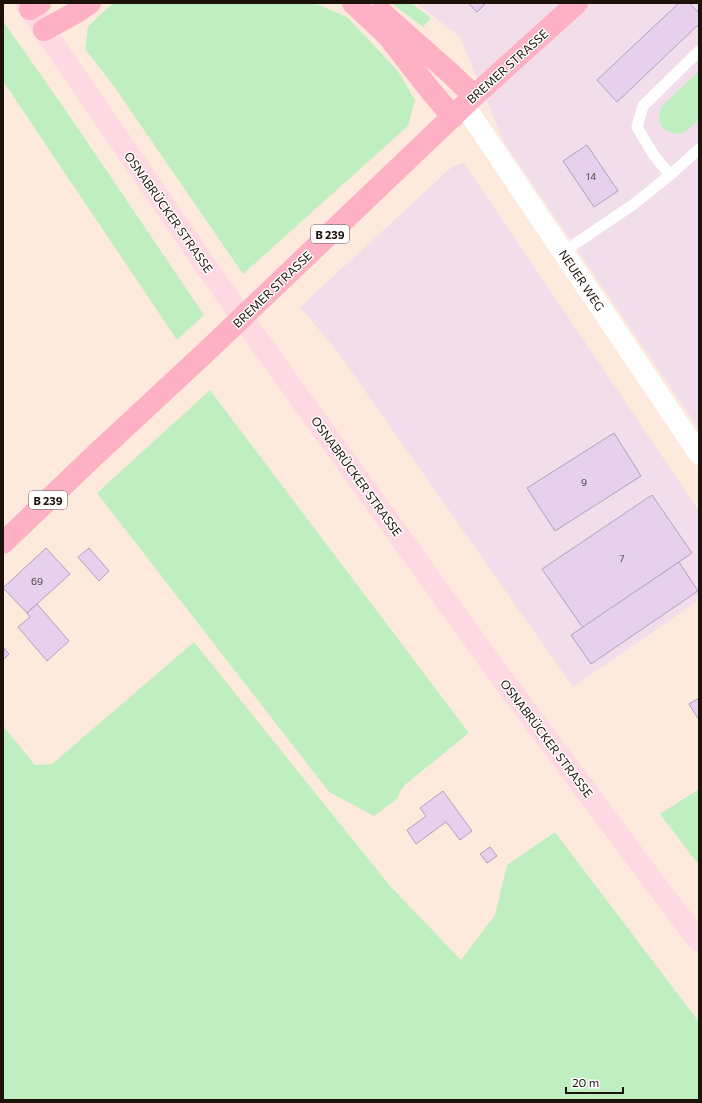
<svg xmlns="http://www.w3.org/2000/svg" width="702" height="1103" font-family="Commissioner,sans-serif">
<style>
.industrial{fill:#f2ddeb}
.green{fill:#bfefc1}
.building{fill:#e6d0ee;stroke:#b49fbc}
.lines{fill:none;stroke-linecap:round;stroke-linejoin:round}
.service{stroke:#fff;stroke-width:11}
.minor{stroke:#fff;stroke-width:21}
.secondary{stroke:#fed8e2;stroke-width:22}
.primary{stroke:#feb0c4;stroke-width:22}
.labels{text-anchor:middle;dominant-baseline:central;stroke-width:3;stroke-linejoin:round;paint-order:stroke}
.number-label{font-size:10px;fill:#4f4243}
.shield{fill:#fff;stroke:#615954;stroke-width:1}
.shield-label{font-size:11px;font-weight:bold;fill:#1d120a}
.street-label{font-size:12px;fill:#1d120a;stroke:#fff}
</style>
<rect width="100%" height="100%" fill="#fdeadc"/>
<g class="industrial">
<polygon points="416,3 699,3 699,429 504,142 460,37"/>
<polygon points="464,163 699,511 699,600 573,687 337,351 300,307 453,166"/>
</g>
<g class="green">
<polygon points="113,3 314,3 347,17 398,71 415,100 408,126 243,274 113,85 85,49 88,26"/>
<polygon points="391,3 411,3 431,18 423,27"/>
<polygon points="3,21 69,115 204,315 177,340 3,81"/>
<path d="M 699,71 L 699,118 C 694,124 687,132 679,134 C 676,134 673,133 670,132 C 658,128 657,116 662,106 Z"/>
<polygon points="210,390 469,733 406,784 401,790 397,799 374,816 329,792 97,493"/>
<polygon points="194,642 390,886 461,960 495,915 507,865 555,832 699,1022 699,1100 3,1100 3,726 35,765 52,764"/>
<polygon points="699,789 699,865 660,814"/>
</g>
<g class="building">
<polygon points="468,3 486,3 477,12"/>
<polygon points="679,3 689,3 699,13 699,24 617,102 597,80"/>
<polygon points="587,145 618,191 594,207 563,161"/>
<polygon points="614,433 641,476 555,531 527,488"/>
<polygon points="652,495 692,553 583,628 542,569"/>
<polygon points="46,548 70,574 27,613 3,588"/>
<polygon points="89,548 109,571 99,581 78,557"/>
<polygon points="679,562 698,591 591,664 571,635"/>
<polygon points="37,604 69,641 47,661 18,627 30,617 27,613"/>
<polygon points="3,647 9,654 3,660"/>
<polygon points="699,698 699,720 689,704"/>
<polygon points="443,791 472,831 460,840 446,822 416,844 407,830 426,816 420,808"/>
<polygon points="490,847 497,856 487,863 480,854"/>
</g>
<g class="lines">
<g class="service">
<polyline points="670,175 653,154 637,127 643,106 699,51"/>
<polyline points="563,252 634,204 670,175 699,149"/>
</g>
<polyline class="minor" points="464,105 699,454"/>
<polyline class="secondary" points="26,3 44,30 208,269 277,366 498,673 674,909 699,941"/>
<g class="primary">
<polyline points="353,3 388,36 430,90 453,117"/>
<polyline points="30,9 40,3"/>
<polyline points="381,12 450,73 474,96"/>
<polyline points="44,30 75,13 90,3"/>
<polyline points="3,543 93,457 207,351 474,96 577,3"/>
</g>
</g>
<g class="labels">
<g class="number-label">
<text x="591" y="176">14</text>
<text x="584" y="482">9</text>
<text x="622" y="558">7</text>
<text x="37" y="581">69</text>
</g>
<g class="shield">
<rect x="311" y="225" width="38" height="18" rx="3"/>
<rect x="29" y="491" width="38" height="18" rx="3"/>
</g>
<g class="shield-label">
<text x="330" y="234">B 239</text>
<text x="48" y="500">B 239</text>
</g>
<g class="street-label">
<text transform="translate(507 66) rotate(-42)">BREMER STRASSE</text>
<text transform="translate(169 212) rotate(55)">OSNABRÜCKER STRASSE</text>
<text transform="translate(582 280) rotate(56)">NEUER WEG</text>
<text transform="translate(272 289) rotate(-44)">BREMER STRASSE</text>
<text transform="translate(357 476) rotate(54)">OSNABRÜCKER STRASSE</text>
<text transform="translate(547 738) rotate(53)">OSNABRÜCKER STRASSE</text>
</g>
</g>
<rect width="702" height="1103" fill="none" stroke="#1d120a" stroke-width="8"/>
<path d="M566 1087v6h57v-6" fill="none" stroke="#1d120a" stroke-width="2"/>
<text x="572" y="1087" font-size="12" fill="#1d120a" stroke="#ffffff" stroke-width="3" paint-order="stroke">20 m</text>
</svg>
